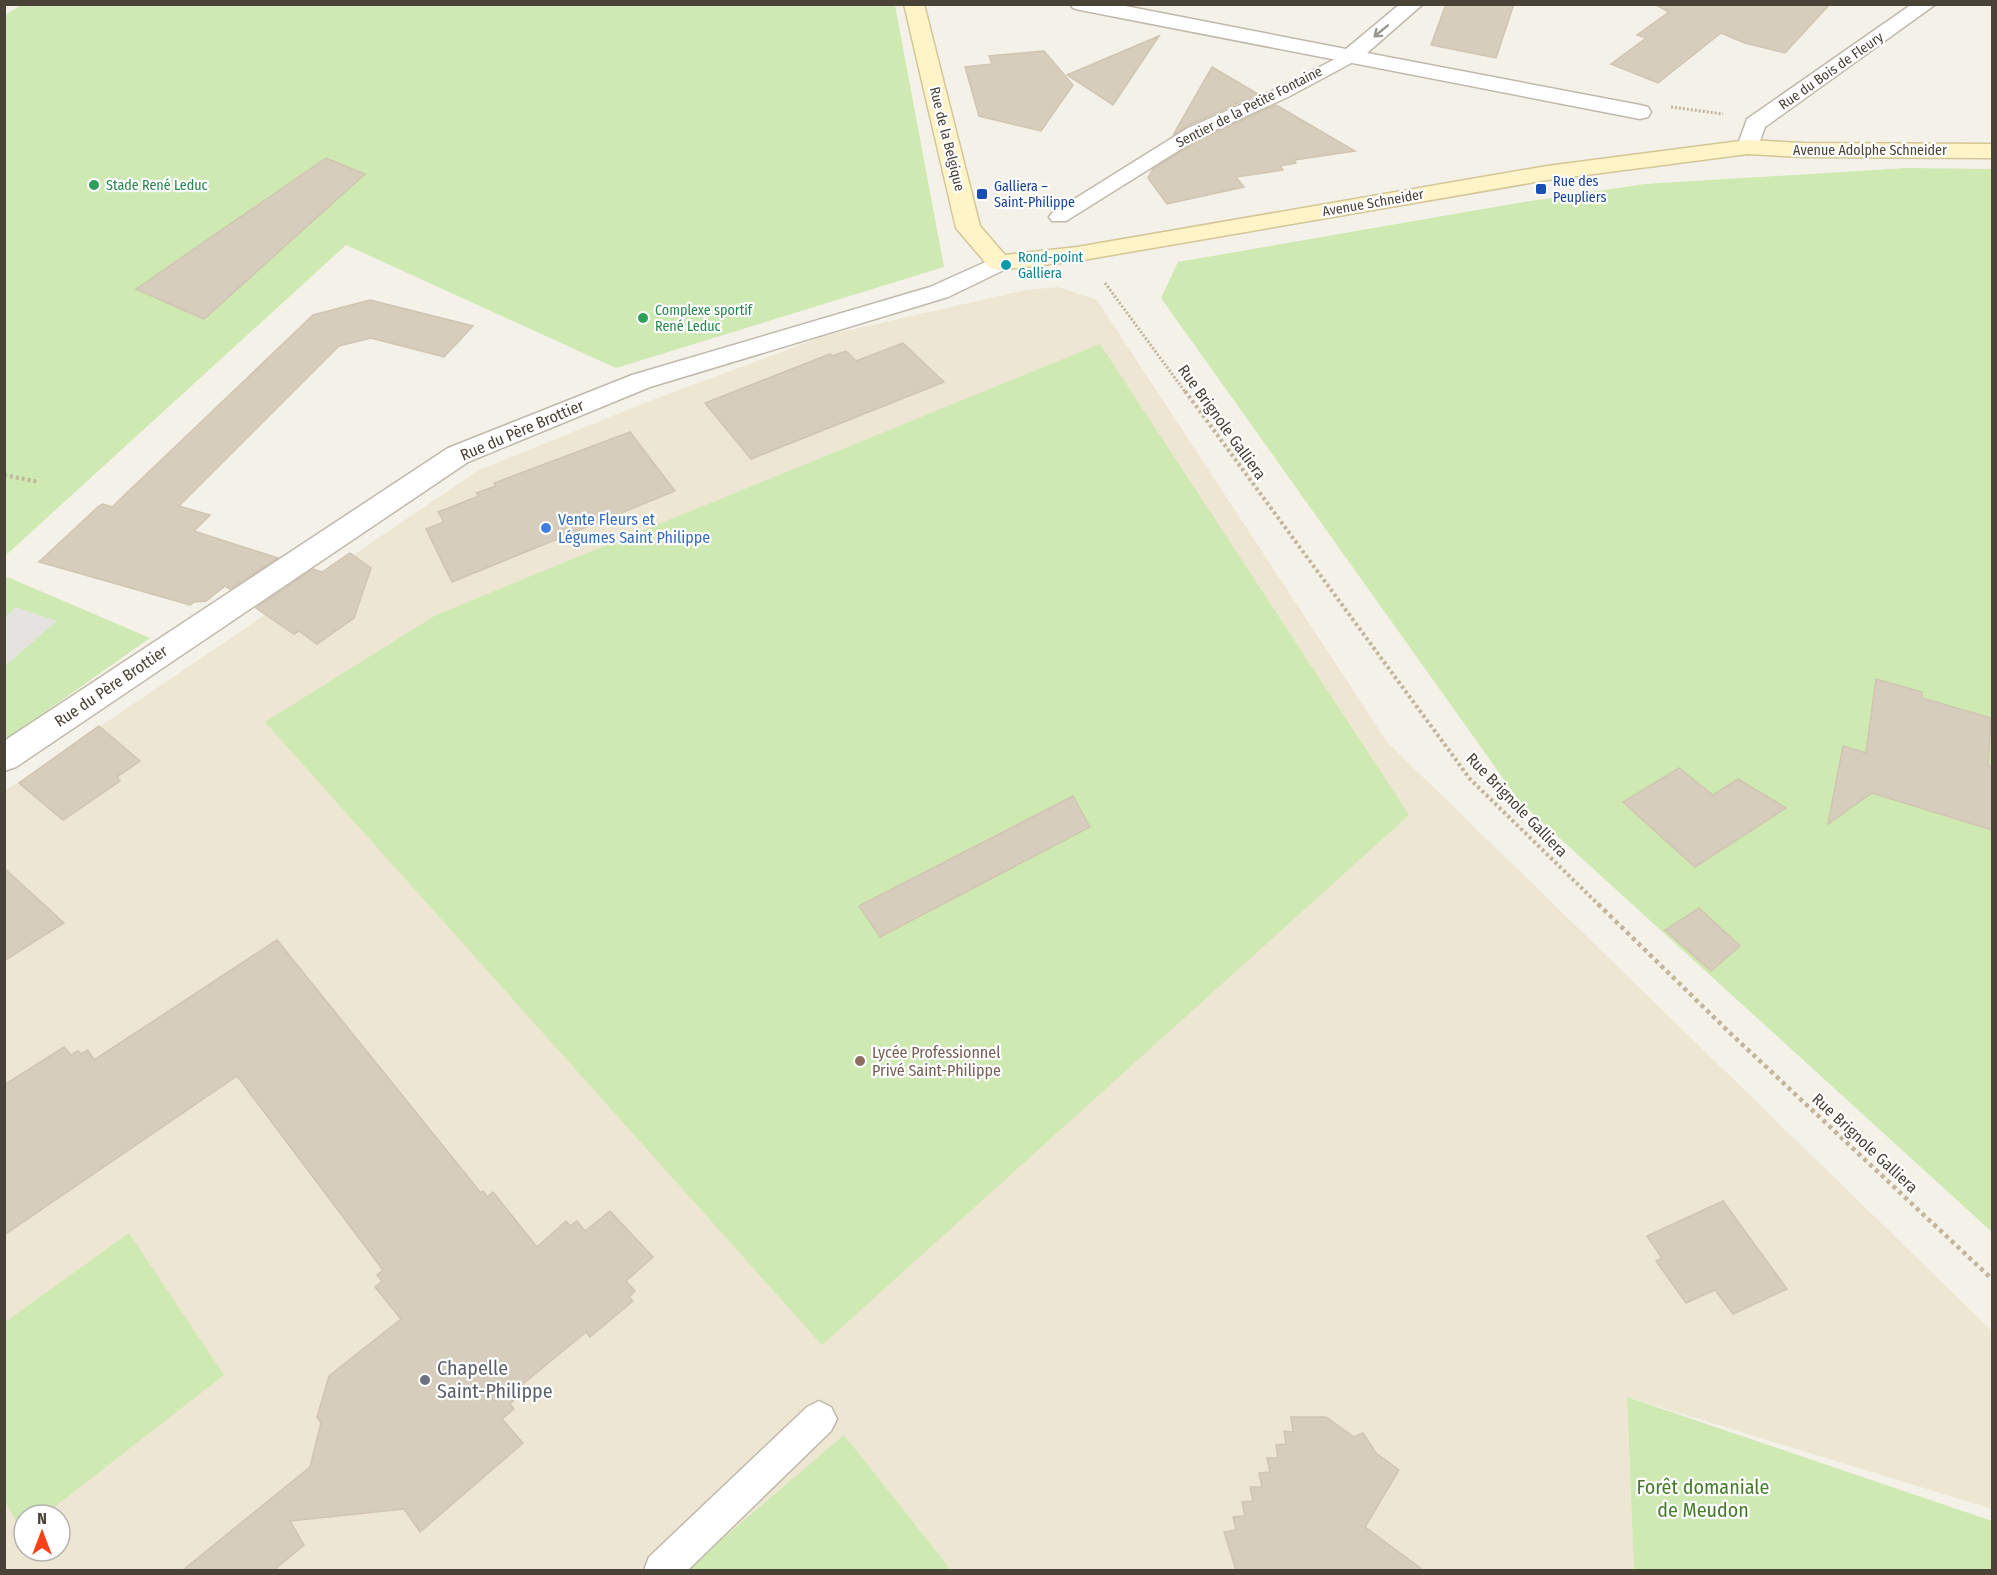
<svg xmlns="http://www.w3.org/2000/svg" width="1997" height="1575" font-family="'Fira Sans Condensed',sans-serif">
<style>
.education{fill:#ede6d2;fill-rule:evenodd}
.green{fill:#cee9b1}
.parking{fill:#e5e3e0}
.building{fill:#d6cdbd;stroke:#d1c5b1;stroke-width:1.5}
.lines{fill:none;stroke-linecap:round;stroke-linejoin:round}
.lane-casing{stroke:#c0b9ab;stroke-width:3}
.street-casing{stroke:#c0b9ab;stroke-width:3}
.secondary-casing{stroke:#d4c698;stroke-width:3}
.path-far2{stroke:#c2b59c;stroke-width:3;stroke-dasharray:2 2;stroke-linecap:butt}
.path-far1{stroke:#c2b59c;stroke-width:4;stroke-dasharray:3 3;stroke-linecap:butt}
.path{stroke:#c2b59c;stroke-width:4.5;stroke-dasharray:4 4;stroke-linecap:butt}
.lane{fill:#fff;fill-rule:evenodd}
.street{fill:#fff;fill-rule:evenodd}
.secondary{fill:#fff3c8;fill-rule:evenodd}
.oneway{stroke:#9a9791}
.leisure-dot{fill:#2e9e5b;stroke:#fff;stroke-width:2}
.transit-dot{fill:#1a4fb4;stroke:#fff;stroke-width:2}
.culture-dot{fill:#0f9aa8;stroke:#fff;stroke-width:2}
.shop-dot{fill:#3f7fe0;stroke:#fff;stroke-width:2}
.education-dot{fill:#8d6e63;stroke:#fff;stroke-width:2}
.worship-dot{fill:#6b7280;stroke:#fff;stroke-width:2}
.labels{text-anchor:middle;dominant-baseline:central;stroke-width:4.5;stroke-linejoin:round;paint-order:stroke}
.far-street-label{font-size:14px;fill:#484237;stroke:#fff}
.far-transit-label{font-size:14px;fill:#164399;stroke:#fff;text-anchor:start}
.far-leisure-label{font-size:14px;fill:#27864d;stroke:#fff;text-anchor:start}
.far-culture-label{font-size:14px;fill:#0d838f;stroke:#fff;text-anchor:start}
.street-label{font-size:16px;fill:#484237;stroke:#fff}
.shop-label{font-size:16px;fill:#366cbe;stroke:#fff;text-anchor:start}
.education-label{font-size:16px;fill:#785e54;stroke:#fff;text-anchor:start}
.near-worship-label{font-size:20px;fill:#5b616d;stroke:#fff;text-anchor:start}
.near-park-label{font-size:20px;fill:#457b29;stroke:#fff}
</style>
<rect width="100%" height="100%" fill="#f4f1e8"/>
<path class="education" d="M 1058,287 L 1097,300 L 1387,742 L 1992,1331 L 1992,1509 L 1627,1397 L 1634,1570 L 5,1570 L 5,791 L 479,470 L 642,404 L 824,336 L 1026,290 ZM 24,1515 L 60,1515 L 60,1551 L 24,1551 Z"/>
<g class="green">
<polygon points="23,4 895,5 944,267 616,368 346,245 5,556 5,15"/>
<polygon points="1907,168 1992,169 1992,1232 1520,802 1161,298 1178,262 1518,203 1645,184"/>
<polygon points="1100,344 1409,815 822,1345 265,722 436,615"/>
<polygon points="5,576 150,638 5,740"/>
<polygon points="129,1233 224,1375 44,1515 24,1515 22,1532 5,1501 5,1322"/>
<polygon points="1627,1397 1992,1521 1992,1570 1634,1570"/>
<polygon points="844,1435 951,1570 686,1570"/>
</g>
<polygon class="parking" points="16,607 57,621 5,666 5,617"/>
<g class="building">
<polygon points="1446,4 1514,4 1496,58 1431,45"/>
<polygon points="1654,4 1830,4 1785,53 1745,43 1721,33 1658,83 1611,64 1646,38 1637,35 1669,12"/>
<polygon points="1159,36 1113,105 1067,75"/>
<polygon points="1044,51 1073,85 1041,131 979,116 965,67 992,64 989,56"/>
<polygon points="1212,67 1258,94 1187,126 1173,135"/>
<polygon points="1276,105 1355,151 1294,160 1296,163 1280,166 1283,170 1236,177 1244,187 1167,204 1148,178 1153,169 1203,138"/>
<polygon points="326,158 365,174 204,319 136,289"/>
<polygon points="370,300 473,326 444,357 371,338 339,346 179,506 210,515 194,531 278,558 230,589 225,586 206,601 194,602 190,605 39,562 99,506 103,504 112,507 313,315"/>
<polygon points="903,343 944,382 751,459 705,403 830,354 832,356 846,351 856,361"/>
<polygon points="630,432 675,491 452,582 426,529 444,522 438,512 479,496 476,493 496,486 494,483"/>
<polygon points="350,553 371,568 354,618 317,644 299,631 294,634 256,608 313,569 322,572"/>
<polygon points="1876,679 1922,692 1922,698 1991,718 1988,765 1992,767 1992,830 1872,793 1828,824 1843,746 1866,753"/>
<polygon points="99,726 140,761 117,777 120,781 63,820 19,783"/>
<polygon points="1679,768 1713,795 1738,779 1786,808 1695,867 1623,802"/>
<polygon points="1073,796 1090,827 880,937 859,906"/>
<polygon points="4,868 64,923 4,961"/>
<polygon points="1699,908 1740,946 1711,971 1665,930"/>
<polygon points="277,940 481,1193 483,1191 487,1197 493,1192 537,1247 566,1221 570,1226 577,1221 585,1231 610,1211 653,1257 626,1281 635,1291 629,1297 633,1301 590,1337 586,1332 523,1384 527,1389 510,1404 514,1409 502,1419 523,1443 420,1532 404,1509 290,1521 304,1545 274,1570 183,1570 310,1467 321,1423 317,1417 329,1376 401,1319 375,1287 382,1281 377,1275 383,1270 237,1076 4,1235 4,1085 64,1047 71,1055 78,1051 81,1054 88,1050 94,1060"/>
<polygon points="1723,1201 1787,1289 1733,1314 1715,1290 1686,1303 1656,1261 1662,1258 1647,1236"/>
<polygon points="1291,1417 1326,1417 1354,1437 1363,1433 1376,1453 1399,1470 1365,1527 1423,1570 1236,1570 1224,1532 1236,1530 1233,1517 1245,1516 1242,1502 1253,1501 1250,1487 1262,1487 1259,1473 1270,1472 1267,1458 1278,1458 1276,1445 1286,1444 1284,1431 1293,1432"/>
</g>
<g class="lines">
<g class="lane-casing">
<g id="lane">
<polygon points="1349,52 1355,53 1358,57 1355,61 1288,97 1202,136 1066,221 1052,221 1049,217 1052,213 1188,128 1276,89"/>
<polygon points="819,1401 831,1407 837,1419 831,1431 688,1570 644,1570 649,1557 807,1407"/>
</g>
</g>
<g class="street-casing">
<g id="street">
<polygon points="1070,4 1115,4 1346,49 1400,4 1423,4 1367,53 1640,105 1648,107 1651,112 1648,117 1640,119 1080,10 1073,8"/>
<polygon points="1912,4 1936,4 1765,127 1756,152 1748,154 1740,152 1737,147 1747,119"/>
<polygon points="999,256 1008,258 1011,263 1008,268 948,297 650,387 468,462 16,767 4,771 4,741 448,448 632,375 930,287"/>
</g>
</g>
<g class="secondary-casing">
<polygon id="secondary" points="904,4 924,4 980,226 1005,255 1077,247 1547,166 1748,140 1803,143 1992,144 1992,158 1803,157 1748,154 1547,180 1077,261 999,270 990,268 956,228"/>
</g>
<g class="path-far2">
<polyline points="1671,107 1723,114"/>
<polyline points="1105,283 1186,393"/>
</g>
<g class="path-far1">
<polyline points="1185,391 1470,779 1599,905"/>
<polyline points="4,475 39,482"/>
</g>
<polyline class="path" points="1598,904 1729,1032 1992,1279"/>
<use href="#lane" class="lane"/>
<use href="#street" class="street"/>
<use href="#secondary" class="secondary"/>
</g>
<defs><path id="oneway-shaft" d="M-6 0H5M1.5-3L5.5 0L1.5 3" fill="none" stroke-width="1.6" stroke-linecap="round" stroke-linejoin="round" transform="scale(1.5)"/></defs>
<use class="oneway" href="#oneway-shaft" transform="translate(1381 31) rotate(141)"/>
<g class="leisure-dot">
<circle cx="94" cy="185" r="6"/>
<circle cx="643" cy="318" r="6"/>
</g>
<g class="transit-dot">
<rect x="1535" y="183" width="12" height="12" rx="3"/>
<rect x="976" y="188" width="12" height="12" rx="3"/>
</g>
<circle class="culture-dot" cx="1006" cy="265" r="6"/>
<circle class="shop-dot" cx="546" cy="528" r="6"/>
<circle class="education-dot" cx="860" cy="1061" r="6"/>
<circle class="worship-dot" cx="425" cy="1380" r="6"/>
<g class="labels">
<g class="far-street-label">
<text transform="translate(1831 71) rotate(-35)">Rue du Bois de Fleury</text>
<text transform="translate(1249 107) rotate(-27)">Sentier de la Petite Fontaine</text>
<text transform="translate(947 139) rotate(76)">Rue de la Belgique</text>
<text x="1870" y="150">Avenue Adolphe Schneider</text>
<text transform="translate(1373 203) rotate(-10)">Avenue Schneider</text>
</g>
<g class="far-transit-label">
<text x="1553" y="181">Rue des<tspan x="1553" dy="16">Peupliers</tspan></text>
<text x="994" y="186">Galliera –<tspan x="994" dy="16">Saint-Philippe</tspan></text>
</g>
<g class="far-leisure-label">
<text x="106" y="185">Stade René Leduc</text>
<text x="655" y="310">Complexe sportif<tspan x="655" dy="16">René Leduc</tspan></text>
</g>
<g class="far-culture-label">
<text x="1018" y="257">Rond-point<tspan x="1018" dy="16">Galliera</tspan></text>
</g>
<g class="street-label">
<text transform="translate(1222 422) rotate(54)">Rue Brignole Galliera</text>
<text transform="translate(522 430) rotate(-23)">Rue du Père Brottier</text>
<text transform="translate(111 686) rotate(-34)">Rue du Père Brottier</text>
<text transform="translate(1517 805) rotate(46)">Rue Brignole Galliera</text>
<text transform="translate(1865 1143) rotate(43)">Rue Brignole Galliera</text>
</g>
<g class="shop-label">
<text x="558" y="519">Vente Fleurs et<tspan x="558" dy="18">Légumes Saint Philippe</tspan></text>
</g>
<g class="education-label">
<text x="872" y="1052">Lycée Professionnel<tspan x="872" dy="18">Privé Saint-Philippe</tspan></text>
</g>
<g class="near-worship-label">
<text x="437" y="1368">Chapelle<tspan x="437" dy="23">Saint-Philippe</tspan></text>
</g>
<g class="near-park-label">
<text x="1703" y="1487">Forêt domaniale<tspan x="1703" dy="23">de Meudon</tspan></text>
</g>
</g>
<rect width="1997" height="1575" fill="none" stroke="#484237" stroke-width="12"/>
<g transform="translate(42 1533)"><circle r="28" fill="#ffffff" stroke="#b6b3af" stroke-width="1.5"/>
<path d="M0-4.5L10 22L0 15L-10 22Z" fill="#fb4118"/>
<text y="-9" font-size="16" font-weight="bold" text-anchor="middle" fill="#484237">N</text>
</g>
</svg>
